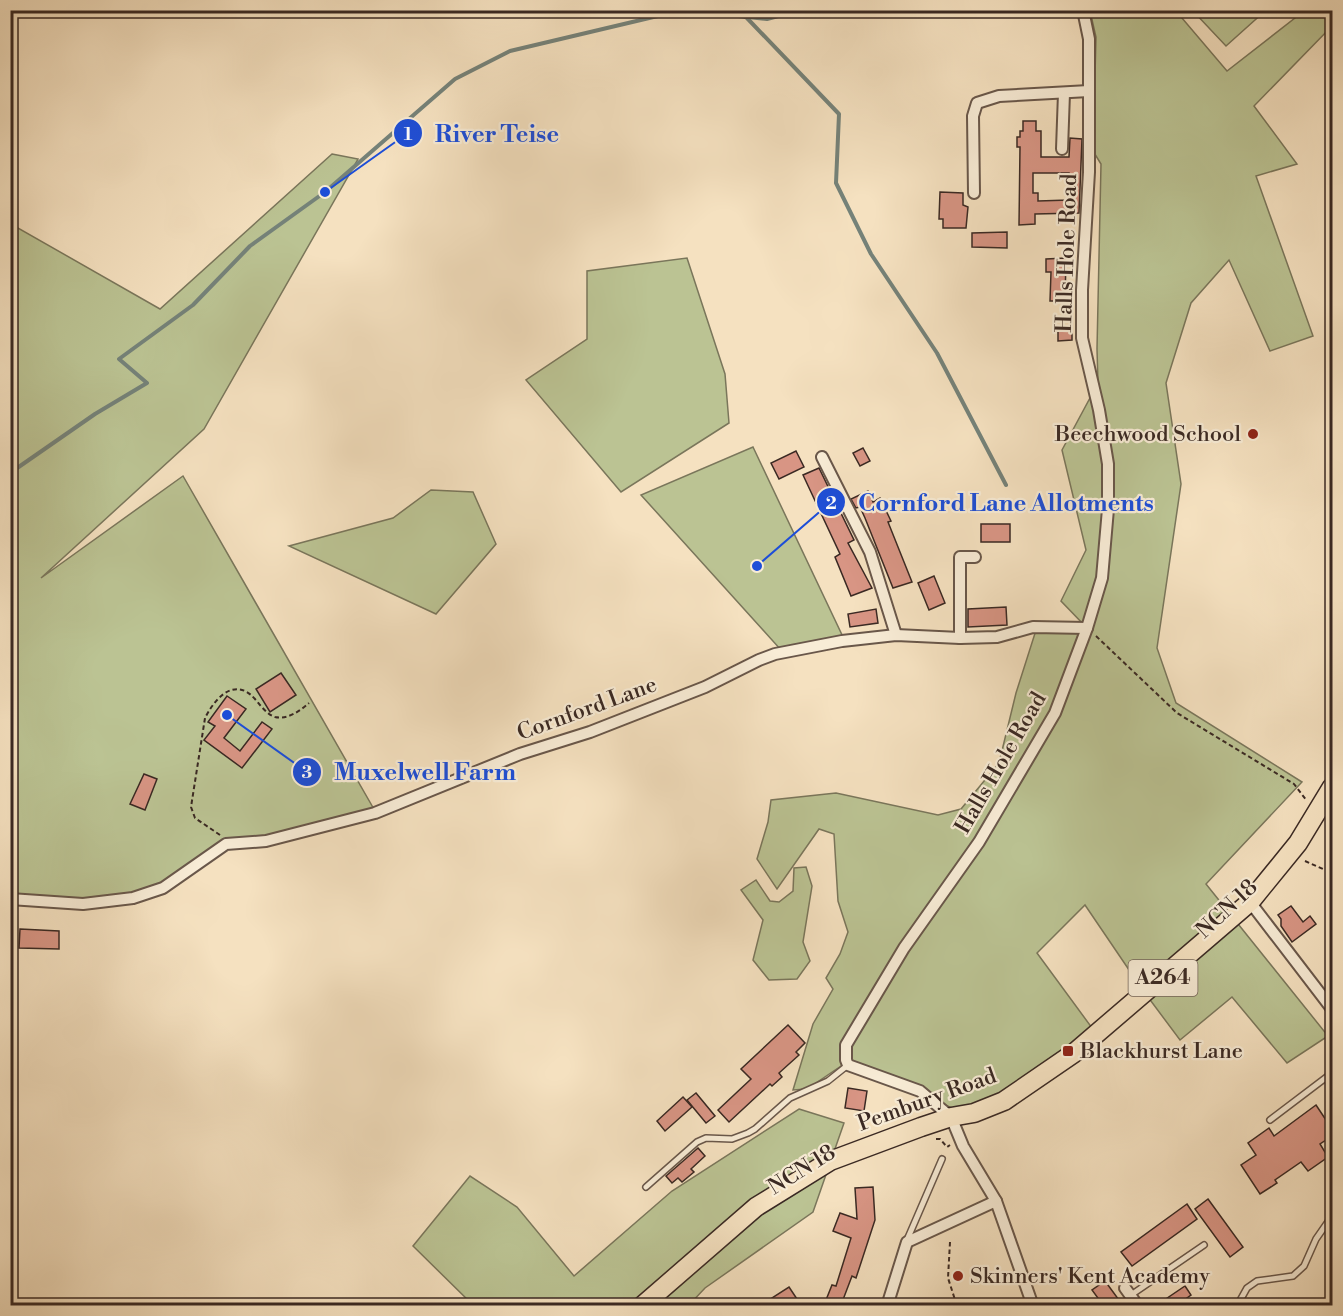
<svg xmlns="http://www.w3.org/2000/svg" width="1343" height="1316" font-family="'Libre Bodoni',serif">
<style>
.green{fill:#bbc393;stroke:#7a765b;stroke-width:1.5}
.lines{fill:none;stroke-linecap:round;stroke-linejoin:round}
.stream{stroke:#758279;stroke-width:4}
.building{fill:#d89584;stroke:#3a2923;stroke-width:1.5;fill-rule:evenodd}
.lane-casing{stroke:#69574a;stroke-width:8}
.street-casing{stroke:#69574a;stroke-width:14}
.primary-casing{stroke:#3a2923;stroke-width:21}
.path{stroke:#3a2923;stroke-width:2;stroke-dasharray:4.5 3;stroke-linecap:butt}
.lane{stroke:#f8ecd6;stroke-width:5}
.street{stroke:#f8ecd6;stroke-width:10}
.primary{stroke:#f5e1c0;stroke-width:18}
.poi-dot{fill:#8f2418;stroke:#f8ecd6;stroke-width:2}
.labels{text-anchor:middle;dominant-baseline:central;stroke-width:4.5;stroke-linejoin:round;paint-order:stroke}
.shield{fill:#f8ecd6;stroke:#736459;stroke-width:1.5}
.shield-label{font-size:21px;font-weight:bold;fill:#3a2923}
.street-label{font-size:22px;fill:#3a2923;stroke:#f8ecd6}
.poi-label{font-size:22px;fill:#3a2923;stroke:#f8ecd6;text-anchor:start}
.leader{fill:none;stroke:#1d4ed8;stroke-width:2}
.callout-dot{fill:#1d4ed8;stroke:#f8ecd6;stroke-width:2}
.mark-label{font-size:18px;text-anchor:middle;font-weight:bold;fill:#fff}
.callout-label{font-size:24px;text-anchor:middle;font-weight:bold;fill:#1d4ed8;stroke:#f8ecd6;stroke-width:4.5;stroke-linejoin:round;paint-order:stroke}
</style>
<rect width="100%" height="100%" fill="#f5e1c0"/>
<filter id="stains"><feTurbulence type="fractalNoise" baseFrequency=".00333" numOctaves="4"/><feColorMatrix values="0 0 0 0 .2 0 0 0 0 .09 0 0 0 0 .02 0 0 0 .5 -.17"/></filter>
<radialGradient id="worn" r=".72"><stop offset=".6" stop-color="#630" stop-opacity="0"/><stop offset="1" stop-color="#630" stop-opacity=".3"/></radialGradient>
<g class="green">
<polygon points="1090,11 1176,11 1227,71 1304,11 1332,11 1332,26 1254,106 1297,164 1256,176 1313,336 1270,351 1229,260 1191,303 1166,383 1181,484 1157,648 1176,703 1302,782 1206,884 1328,1036 1287,1063 1232,997 1180,1040 1142,989 1085,905 1037,953 1095,1032 1027,1082 961,1112 847,1062 807,1089 793,1090 813,1024 833,989 826,978 840,954 848,932 838,901 834,834 819,829 777,889 757,859 768,822 771,800 836,793 938,815 961,809 999,763 1016,693 1037,627 1086,627 1061,601 1086,550 1062,450 1098,383 1097,349 1101,164 1093,151 1096,37"/>
<polygon points="1193,11 1265,11 1226,46"/>
<polygon points="332,154 358,159 204,429 41,578 183,476 375,811 266,841 226,844 163,888 83,904 11,899 11,224 160,309"/>
<polygon points="687,258 725,374 729,423 621,492 526,380 587,339 587,271"/>
<polygon points="753,447 843,637 781,650 641,495"/>
<polygon points="431,490 473,492 496,544 436,614 289,546 393,518"/>
<polygon points="806,867 812,886 803,942 810,961 797,979 769,980 753,960 763,920 741,890 756,880 770,901 779,902 793,891 794,868"/>
<polygon points="799,1109 844,1123 813,1212 705,1288 689,1305 473,1305 413,1246 470,1176 517,1207 574,1276 672,1191"/>
</g>
<g class="lines">
<g class="stream">
<polyline points="745,17 749,10"/>
<polyline points="746,17 839,114 836,183 871,254 937,353 1006,485"/>
<polyline points="10,473 95,414 147,383 119,359 193,305 250,246 325,192 455,79 510,51 683,10 767,19 801,10"/>
</g>
</g>
<g class="building">
<path d="M 1023,121 L 1036,121 L 1036,131 L 1041,131 L 1041,157 L 1069,157 L 1070,138 L 1082,139 L 1079,213 L 1035,214 L 1035,224 L 1019,225 L 1020,147 L 1017,147 L 1017,137 L 1020,137 L 1020,131 L 1023,131 ZM 1033,173 L 1069,173 L 1069,200 L 1038,201 L 1038,193 L 1033,193 Z"/>
<polygon points="940,192 963,193 963,205 968,207 966,228 943,228 943,219 939,219"/>
<polygon points="1007,232 1007,248 972,247 972,233"/>
<polygon points="1066,258 1065,301 1050,301 1051,272 1046,272 1046,259"/>
<polygon points="1072,328 1072,340 1058,341 1058,329"/>
<polygon points="863,448 870,461 860,466 853,453"/>
<polygon points="796,451 804,467 779,479 771,463"/>
<polygon points="819,468 854,540 848,543 872,588 851,596 835,557 840,554 803,475"/>
<polygon points="868,491 873,502 880,498 891,521 888,522 912,582 893,588 865,518 860,507 856,508 851,499"/>
<rect x="981" y="524" width="29" height="18"/>
<polygon points="934,576 945,603 929,610 918,583"/>
<polygon points="1006,607 1007,625 968,627 968,609"/>
<polygon points="876,609 878,623 850,627 848,614"/>
<polygon points="281,673 296,695 270,712 256,689"/>
<polygon points="227,696 246,709 224,738 240,751 262,722 272,729 242,768 204,740 215,726 208,722"/>
<polygon points="144,774 157,779 145,810 130,804"/>
<polygon points="1291,906 1303,922 1310,916 1316,924 1292,942 1281,926 1281,919 1278,915"/>
<polygon points="20,929 59,931 59,949 19,948"/>
<polygon points="788,1025 805,1043 796,1052 799,1055 779,1073 782,1077 772,1086 770,1084 729,1122 718,1110 751,1079 741,1069"/>
<polygon points="848,1088 867,1091 864,1111 845,1108"/>
<polygon points="696,1093 715,1116 706,1123 687,1100"/>
<polygon points="683,1097 692,1107 665,1131 657,1121"/>
<polygon points="1316,1105 1332,1129 1332,1136 1320,1144 1328,1157 1308,1171 1301,1162 1275,1180 1277,1183 1260,1194 1241,1165 1256,1155 1248,1143 1269,1128 1274,1136"/>
<polygon points="698,1148 705,1156 691,1169 694,1172 682,1182 678,1178 672,1183 666,1176"/>
<polygon points="873,1187 875,1220 856,1278 852,1276 841,1305 824,1305 832,1285 836,1286 851,1238 833,1231 840,1213 857,1219 855,1188"/>
<polygon points="1208,1199 1243,1247 1230,1257 1195,1209"/>
<polygon points="1187,1204 1197,1219 1132,1266 1121,1252"/>
<polygon points="1105,1281 1119,1300 1112,1305 1103,1305 1092,1290"/>
<polygon points="1185,1286 1191,1295 1177,1305 1157,1305"/>
<polygon points="789,1287 799,1302 793,1305 761,1305"/>
</g>
<g class="lines">
<g class="lane-casing">
<g id="lane">
<polyline points="1270,1120 1332,1073"/>
<polyline points="646,1187 697,1142 706,1138 732,1139 748,1133 755,1129 790,1098 828,1081 848,1065"/>
<polyline points="907,1240 942,1159"/>
<polyline points="1131,1295 1204,1245"/>
<polyline points="1237,1306 1247,1288 1257,1281 1293,1276 1304,1266 1316,1239 1332,1216"/>
</g>
</g>
<g class="street-casing">
<g id="street">
<polyline points="1062,149 1064,93"/>
<polyline points="974,193 973,116 977,103 999,96 1089,91"/>
<polyline points="822,457 870,552 896,635"/>
<polyline points="960,638 960,557 975,557"/>
<polyline points="10,899 83,904 133,898 163,888 226,844 266,841 375,813 520,754 590,732 705,687 759,660 775,654 842,641 896,635 960,638 997,637 1033,627 1087,628"/>
<polyline points="1250,902 1332,1009"/>
<polyline points="1125,1288 1138,1306"/>
<polyline points="887,1306 907,1242 996,1201"/>
<polyline points="1033,1306 996,1201 963,1146 951,1117 920,1091 848,1065 846,1060 846,1045 904,948 979,842 1055,713 1087,628 1102,578 1108,509 1108,464 1099,410 1082,338 1082,290 1089,172 1089,39 1083,10"/>
</g>
</g>
<g class="primary-casing">
<polyline id="primary" points="642,1306 756,1207 830,1161 921,1127 951,1117 974,1113 1004,1101 1074,1053 1250,902 1298,843 1332,787"/>
</g>
<g class="path">
<polyline points="1096,636 1177,713 1294,784 1307,801"/>
<path d="M 220,835 L 195,818 L 191,807 L 205,718 C 213,702 231,678 251,695 C 258,701 265,714 275,717 C 287,720 300,711 309,703"/>
<polyline points="1305,861 1332,873"/>
<polyline points="936,1139 940,1139 947,1147 950,1145"/>
<polyline points="950,1242 948,1278 957,1306"/>
</g>
<use href="#lane" class="lane"/>
<use href="#street" class="street"/>
<use href="#primary" class="primary"/>
</g>
<g class="poi-dot">
<circle cx="1253" cy="434" r="6"/>
<rect x="1062" y="1045" width="12" height="12" rx="3"/>
<circle cx="958" cy="1276" r="6"/>
</g>
<g class="labels">
<rect class="shield" x="1128.5" y="960" width="69" height="36" rx="4.5"/>
<g class="shield-label">
<text x="1163" y="978">A264</text>
</g>
<g class="street-label">
<text transform="translate(1067 253) rotate(-88)">Halls Hole Road</text>
<text transform="translate(587 709) rotate(-20)">Cornford Lane</text>
<text transform="translate(1001 763) rotate(-60)">Halls Hole Road</text>
<text transform="translate(1227 909) rotate(-43)">NCN 18</text>
<text transform="translate(927 1100) rotate(-20)">Pembury Road</text>
<text transform="translate(802 1170) rotate(-32)">NCN 18</text>
</g>
<g class="poi-label">
<text x="1241" y="434" text-anchor="end">Beechwood School</text>
<text x="1080" y="1051">Blackhurst Lane</text>
<text x="970" y="1276">Skinners' Kent Academy</text>
</g>
</g>
<path class="leader" d="M325 192L408 133M757 566L831 502M227 715L307 772"/>
<g class="callout-dot">
<circle cx="325" cy="192" r="6"/>
<circle cx="757" cy="566" r="6"/>
<circle cx="227" cy="715" r="6"/>
<circle cx="408" cy="133" r="15"/>
<circle cx="831" cy="502" r="15"/>
<circle cx="307" cy="772" r="15"/>
</g>
<g class="mark-label">
<text x="408" y="140">1</text>
<text x="831" y="509">2</text>
<text x="307" y="778">3</text>
</g>
<g class="callout-label">
<text x="497" y="142">River Teise</text>
<text x="1006" y="511">Cornford Lane Allotments</text>
<text x="425" y="780">Muxelwell Farm</text>
</g>
<rect width="1343" height="1316" fill="none" stroke="#f5e1c0" stroke-width="36"/>
<rect x="12" y="12" width="1319" height="1292" fill="none" stroke="#3a2923" stroke-width="3"/>
<rect x="18" y="18" width="1307" height="1280" fill="none" stroke="#3a2923" stroke-width="1.5"/>
<rect width="100%" height="100%" filter="url(#stains)"/>
<rect width="100%" height="100%" fill="url(#worn)"/>
</svg>
